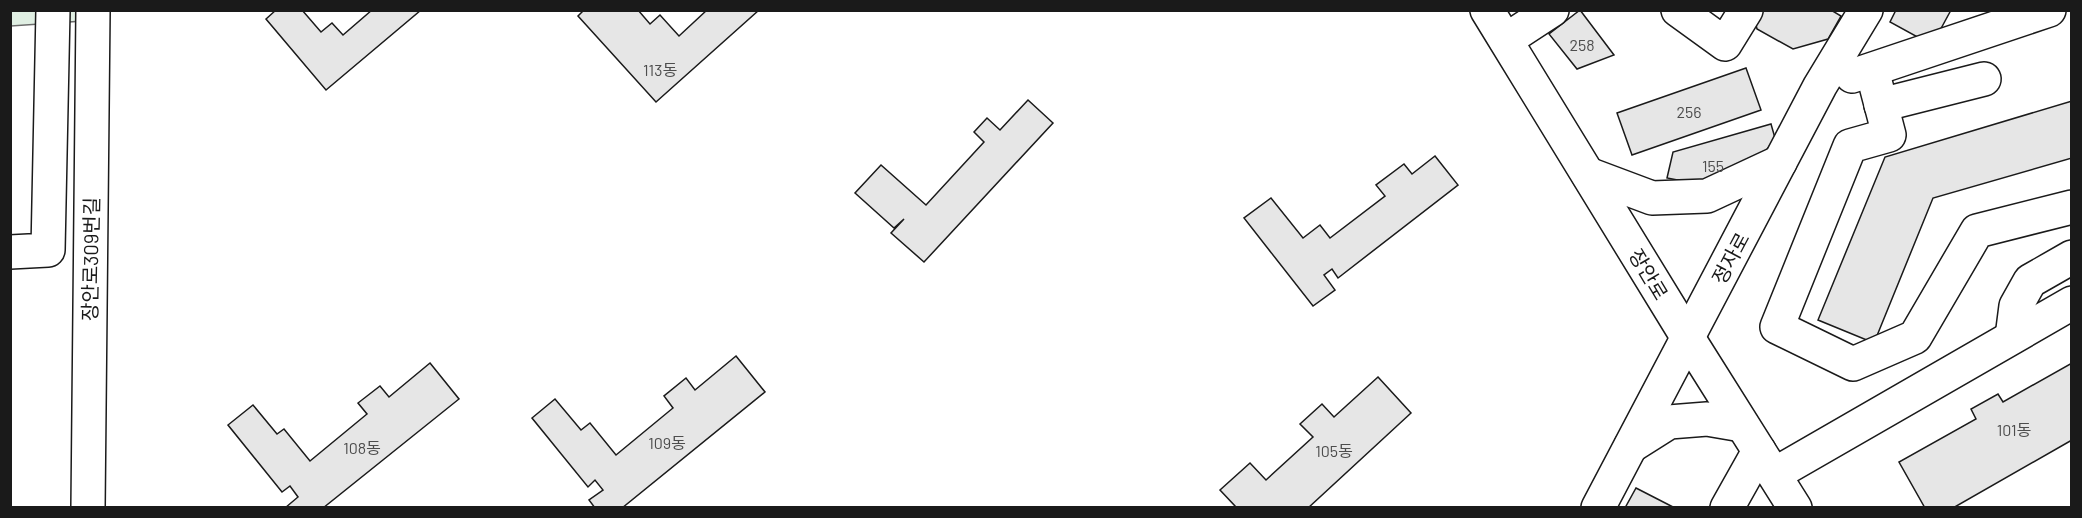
<svg xmlns="http://www.w3.org/2000/svg" width="2082" height="518" font-family="Barlow,'Noto Sans KR',sans-serif">
<style>
.green{fill:#e0efe3;stroke:#6a6a6a;stroke-width:1.5}
.building{fill:#e6e6e6;stroke:#1a1a1a;stroke-width:1.5}
.lines{fill:none;stroke-linecap:round;stroke-linejoin:round}
.minor-casing{stroke:#1a1a1a;stroke-width:36}
.major-casing{stroke:#1a1a1a;stroke-width:36}
.minor{stroke:#fff;stroke-width:33}
.major{stroke:#fff;stroke-width:33}
.labels{text-anchor:middle;dominant-baseline:central;stroke-width:4.5;stroke-linejoin:round;paint-order:stroke}
.number-label{font-size:16px;fill:#4d4d4d}
.street-label{font-size:20px;fill:#1a1a1a;stroke:#fff}
</style>
<rect width="100%" height="100%" fill="#fff"/>
<polygon class="green" points="11,11 83,11 83,21 11,26"/>
<g class="building">
<polygon points="276,10 302,10 321,32 332,23 343,35 372,10 421,10 326,90 266,19"/>
<polygon points="584,10 638,10 650,24 660,15 679,36 707,10 759,10 656,102 578,16"/>
<polygon points="1580,10 1614,55 1577,69 1549,34"/>
<polygon points="1758,10 1831,10 1841,16 1828,39 1793,49 1757,29 1754,17"/>
<polygon points="1896,10 1951,10 1932,45 1890,22"/>
<polygon points="1746,68 1761,110 1632,155 1617,113"/>
<polygon points="1028,100 1053,123 924,262 891,233 904,219 894,228 855,193 881,165 926,205 984,142 974,132 987,118 1000,130"/>
<polygon points="2072,101 2072,158 1933,198 1874,343 1818,320 1885,157"/>
<polygon points="1771,124 1775,138 1748,177 1714,187 1667,178 1673,152"/>
<polygon points="1435,156 1458,185 1338,278 1332,269 1324,275 1335,290 1313,306 1244,218 1271,198 1303,238 1320,225 1330,238 1385,196 1376,185 1404,164 1412,174"/>
<polygon points="736,356 765,392 622,508 595,508 589,500 603,490 595,480 588,487 532,418 555,399 581,430 590,423 616,455 673,408 664,396 686,378 695,390"/>
<polygon points="430,363 459,399 323,508 285,508 298,497 290,486 282,492 228,425 253,405 277,434 284,429 310,461 367,414 358,403 380,386 389,397"/>
<polygon points="2072,363 2072,440 1953,508 1925,508 1899,462 1976,419 1971,409 1998,394 2003,402"/>
<polygon points="1378,377 1411,413 1308,508 1234,508 1235,506 1220,490 1250,463 1266,480 1313,437 1300,424 1322,404 1334,417"/>
<polygon points="1636,488 1673,507 1625,508"/>
</g>
<g class="lines">
<g class="minor-casing">
<g id="minor">
<polyline points="1678,10 1725,44 1746,10"/>
<polyline points="1506,40 1552,10"/>
<polyline points="1872,70 1889,135 1850,146 1777,327 1853,364 1915,337 1977,231 2072,207"/>
<polyline points="1852,76 2049,10"/>
<polyline points="1881,105 1984,79"/>
<polyline points="1588,174 1652,198 1707,196 1780,162"/>
<polyline points="10,252 48,250 53,10"/>
<polyline points="2012,337 2016,306 2030,281 2072,257"/>
<polyline points="1631,446 1669,422 1707,419 1742,425"/>
<polyline points="1775,474 2072,303"/>
<polyline points="88,508 93,10"/>
<polyline points="1598,508 1820,86 1866,10"/>
<polyline points="1727,508 1759,451"/>
</g>
</g>
<g class="major-casing">
<polyline id="major" points="1487,10 1688,338 1795,508"/>
</g>
<use href="#minor" class="minor"/>
<use href="#major" class="major"/>
</g>
<g class="labels">
<g class="number-label">
<text x="1582" y="44">258</text>
<text x="660" y="69">113동</text>
<text x="1689" y="111">256</text>
<text x="1713" y="165">155</text>
<text x="2014" y="429">101동</text>
<text x="667" y="442">109동</text>
<text x="362" y="447">108동</text>
<text x="1334" y="450">105동</text>
</g>
<g class="street-label">
<text transform="translate(1730 258) rotate(-62)">정자로</text>
<text transform="translate(90 259) rotate(-89)">장안로309번길</text>
<text transform="translate(1649 274) rotate(59)">장안로</text>
</g>
</g>
<rect width="2082" height="518" fill="none" stroke="#1a1a1a" stroke-width="24"/>
</svg>
